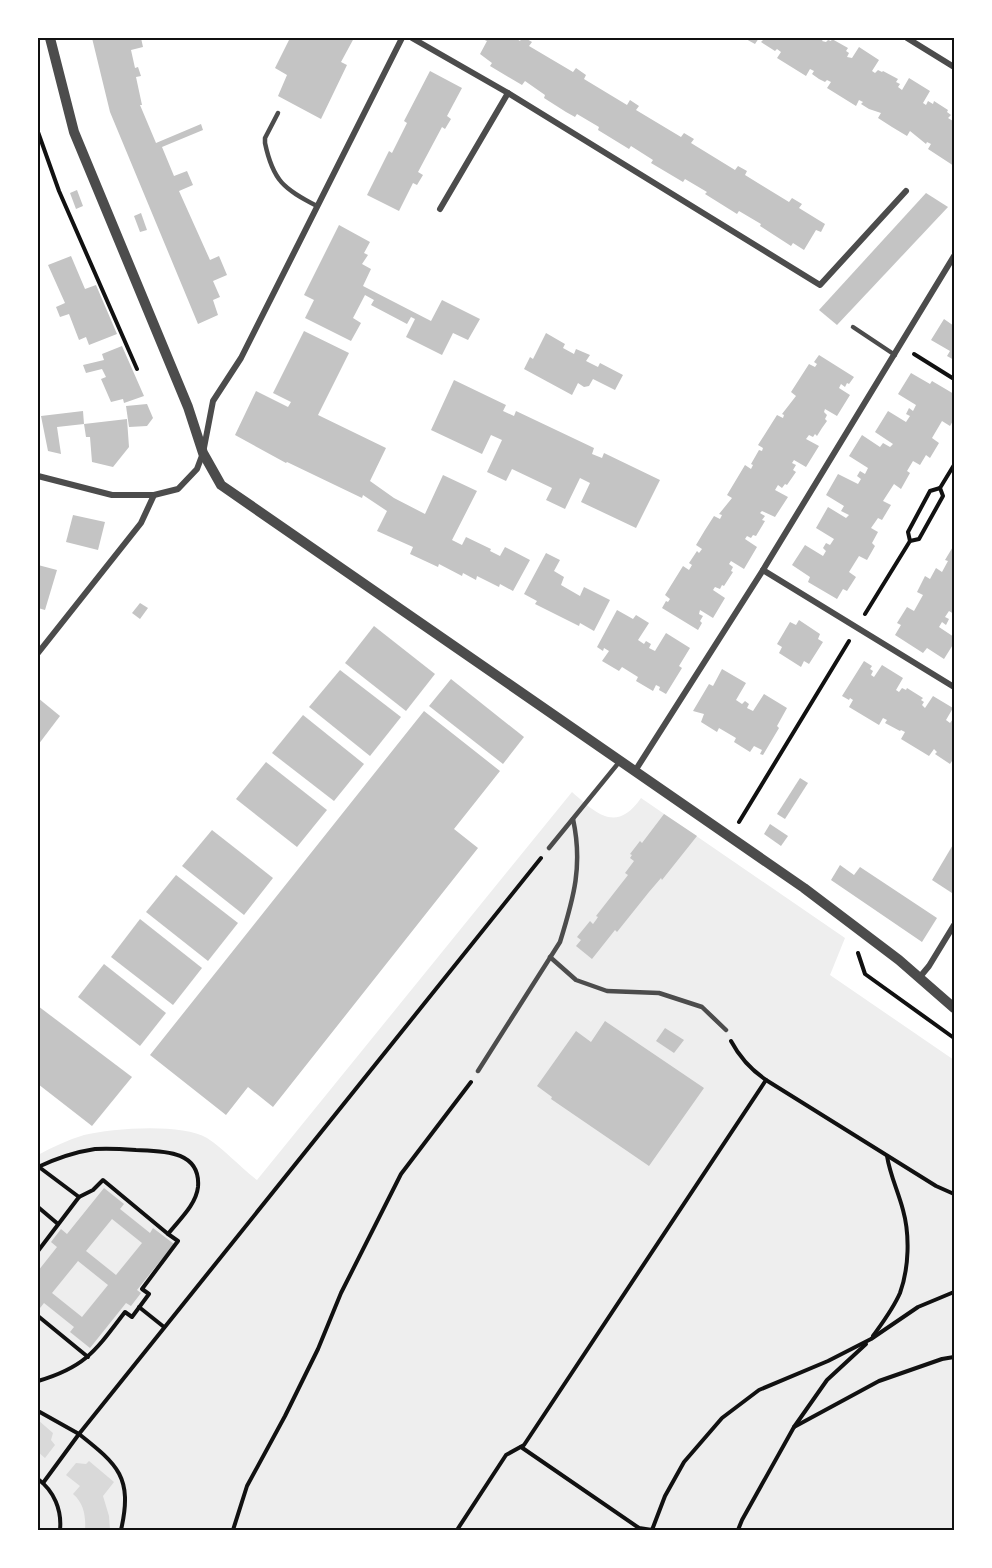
<svg xmlns="http://www.w3.org/2000/svg" width="992" height="1568" font-family="'Open Sans',sans-serif">
<style>
.green{fill:#eee}
.water{fill:#d9d9d9}
.building{fill:#c4c4c4;fill-rule:evenodd}
.lines{fill:none;stroke-linecap:round;stroke-linejoin:round}
.path{stroke:#111;stroke-width:4}
.service{stroke:#4c4c4c;stroke-width:4.5}
.minor{stroke:#4c4c4c;stroke-width:6}
.tertiary{stroke:#4c4c4c;stroke-width:10}
.neatline{fill:none;stroke:#111;stroke-width:2}
</style>
<rect width="100%" height="100%" fill="#fff"/>
<path class="green" d="M 572,792 C 596,813 616,834 641,798 L 845,938 L 830,975 L 954,1060 L 954,1530 L 38,1530 L 38,1155 C 52,1147 68,1140 84,1135 C 113,1128 182,1123 207,1138 C 225,1150 240,1167 257,1180 Z"/>
<g class="water">
<polygon points="38,1420 53,1433 51,1440 55,1445 45,1458 38,1452"/>
<path d="M 89,1461 L 114,1482 L 103,1496 L 109,1516 L 110,1530 L 85,1530 C 86,1517 84,1503 73,1494 L 80,1486 L 66,1475 L 76,1463 L 86,1464 Z"/>
</g>
<g class="building">
<polygon points="92,38 141,38 143,47 131,50 135,68 138,67 141,76 136,77 142,105 140,105 156,143 201,124 203,130 162,147 174,176 187,171 193,185 179,191 210,260 219,256 227,275 213,281 220,297 213,300 218,315 198,324 110,112"/>
<polygon points="290,38 298,40 300,38 354,38 341,62 347,65 321,119 278,96 287,75 275,68"/>
<polygon points="480,38 515,38 520,41 522,38 525,38 532,42 529,46 573,72 576,68 586,75 584,79 627,105 630,100 639,106 636,110 681,137 684,133 694,139 691,143 735,170 738,166 747,171 745,175 789,202 792,198 802,204 799,208 825,224 821,232 816,230 804,250 793,243 791,246 760,226 761,224 739,211 737,214 705,194 707,192 685,179 683,182 651,163 653,160 631,146 629,149 598,130 599,127 577,114 575,117 566,112 544,98 545,95 525,81 522,85 490,66 492,63 480,54 487,41"/>
<polygon points="744,38 824,38 822,41 826,42 828,40 831,41 832,39 848,48 846,51 849,53 847,57 852,58 859,47 879,60 872,71 875,73 878,70 882,72 883,71 898,79 896,82 900,84 898,87 902,90 909,78 930,91 923,103 926,105 928,101 933,104 934,101 948,110 947,112 951,115 948,118 953,121 954,118 954,166 928,149 931,144 927,142 926,144 910,131 907,136 892,127 878,118 881,113 869,109 861,104 863,102 859,100 856,106 827,88 831,82 827,80 825,82 819,79 812,74 814,71 810,69 806,76 777,58 781,52 777,49 775,51 761,42 763,40 759,38 755,44"/>
<polygon points="430,71 462,88 447,116 451,119 445,129 442,127 418,172 423,175 417,185 413,183 399,211 367,195 389,151 392,153 407,123 404,121"/>
<polygon points="77,190 83,206 76,209 70,193"/>
<polygon points="926,193 948,207 837,325 819,310"/>
<polygon points="141,213 147,230 140,232 134,216"/>
<polygon points="339,225 370,242 364,253 368,255 362,264 371,269 363,286 431,321 442,300 480,319 468,340 453,333 442,355 406,337 415,319 411,317 407,324 371,305 374,300 365,295 353,318 361,323 351,341 305,318 314,300 304,295"/>
<polygon points="71,256 85,289 96,285 117,334 89,345 86,337 79,340 69,314 60,317 56,307 65,303 48,265"/>
<polygon points="944,319 954,326 954,360 947,356 950,351 931,340"/>
<polygon points="304,331 349,353 318,415 386,448 370,481 394,498 425,514 443,475 477,491 452,540 462,545 466,537 491,549 490,551 500,556 505,547 530,560 513,591 500,584 499,587 477,576 476,580 463,573 462,576 439,564 438,567 410,554 413,547 377,531 387,511 363,495 362,498 287,462 286,463 235,435 256,391 288,407 291,402 273,393"/>
<polygon points="546,333 565,344 563,348 574,354 576,349 590,355 586,361 598,367 600,363 623,375 615,390 593,379 589,386 584,387 578,383 572,395 524,369 530,357 533,359"/>
<polygon points="122,346 144,396 124,403 123,399 111,402 101,379 106,377 102,369 86,373 83,365 104,360 102,354"/>
<polygon points="819,355 854,377 849,384 847,383 845,387 841,384 839,388 850,395 837,416 825,409 824,412 827,415 825,419 827,421 822,428 817,436 815,434 813,437 809,435 806,439 819,446 806,467 794,460 792,463 796,465 793,470 796,472 787,485 785,484 782,488 778,485 775,490 788,497 775,517 762,511 760,513 765,516 762,520 765,521 756,536 753,535 751,538 747,536 745,539 757,547 744,569 731,561 729,564 733,567 731,571 733,572 724,586 722,585 720,589 715,587 713,590 725,598 713,618 700,610 699,614 703,616 700,621 702,623 698,630 662,608 666,601 668,602 670,599 665,595 683,566 689,570 692,565 689,563 697,551 699,553 702,549 696,545 705,530 714,516 720,519 722,515 719,514 732,498 727,495 745,465 751,469 753,465 751,464 759,450 762,451 763,448 758,445 777,415 783,418 784,415 782,414 796,396 791,392 809,364 815,367 817,364 814,362"/>
<polygon points="911,373 930,384 932,381 954,394 954,419 950,426 942,421 932,438 939,443 930,458 926,455 920,465 913,461 907,471 910,473 901,489 894,484 883,501 891,505 882,520 878,518 871,528 878,532 872,543 875,546 867,560 859,556 849,572 856,577 847,591 843,589 837,599 808,582 810,577 792,565 805,545 823,556 826,551 823,548 826,543 830,545 834,539 816,528 828,507 846,518 849,515 841,511 844,506 826,495 838,474 858,484 861,479 857,476 860,471 865,474 868,468 849,456 862,435 880,447 883,443 890,447 893,444 875,432 888,411 906,422 910,416 906,414 909,408 913,411 916,405 898,394"/>
<polygon points="454,380 506,405 503,411 514,416 516,411 594,448 592,454 602,458 604,453 660,480 636,528 581,502 590,483 580,478 565,509 546,500 552,488 512,469 506,481 487,472 502,440 491,435 482,454 431,430"/>
<polygon points="147,404 153,418 147,426 129,427 126,406"/>
<polygon points="83,411 84,424 57,427 61,454 48,451 41,416"/>
<polygon points="127,419 129,447 113,467 92,462 90,437 86,437 84,424"/>
<polygon points="73,515 105,522 98,550 66,542"/>
<polygon points="954,545 954,614 949,611 945,617 949,619 946,625 942,622 939,627 954,637 954,643 944,659 927,648 923,653 895,635 901,625 897,623 907,607 914,611 923,595 917,592 925,576 930,579 936,568 942,572 948,561 945,560"/>
<polygon points="546,553 560,560 554,571 564,577 561,585 580,596 584,587 610,600 594,631 580,623 579,626 535,604 537,601 524,594"/>
<polygon points="38,565 57,570 45,610 38,608"/>
<polygon points="140,603 148,608 140,619 132,613"/>
<polygon points="617,610 633,619 636,615 649,623 638,640 644,644 646,641 651,644 649,648 655,651 666,633 690,648 679,666 682,668 666,694 659,690 660,687 656,685 653,691 636,681 638,677 622,667 619,671 602,661 609,651 604,648 603,651 597,647"/>
<polygon points="799,620 820,634 818,639 823,642 809,664 804,661 801,667 779,653 782,647 777,644 790,622 796,625"/>
<polygon points="374,626 435,674 406,711 345,663"/>
<polygon points="864,661 872,666 870,669 873,671 871,675 874,677 882,665 903,678 896,690 899,692 902,688 906,690 907,688 923,698 921,700 924,702 922,705 925,708 933,696 953,708 946,720 950,723 953,719 954,721 954,762 952,761 950,764 935,754 937,752 934,749 929,756 901,739 905,732 901,730 900,731 885,723 887,720 883,718 879,725 849,707 853,700 850,698 849,700 842,696"/>
<polygon points="722,669 746,683 736,700 742,704 745,701 749,704 747,708 753,711 764,694 787,708 777,726 779,728 763,755 760,754 762,750 754,746 750,752 734,742 736,738 719,728 717,732 701,722 704,714 693,711 709,684 713,686"/>
<polygon points="340,670 401,717 370,756 309,707"/>
<polygon points="451,679 524,737 503,764 429,706"/>
<polygon points="38,698 60,716 38,745"/>
<polygon points="424,711 500,771 454,829 478,848 273,1107 248,1087 226,1115 150,1055"/>
<polygon points="303,715 364,764 334,801 272,753"/>
<polygon points="266,762 327,810 297,847 236,799"/>
<polygon points="800,778 808,783 785,819 777,814"/>
<polygon points="664,814 697,836 662,880 661,878 649,892 617,932 615,930 592,959 576,946 581,940 577,937 590,921 593,924 596,920 598,917 596,916 628,875 625,873 634,861 630,858 632,855 630,854 640,841 642,843"/>
<polygon points="770,824 788,836 781,846 764,834"/>
<polygon points="212,830 273,878 244,915 182,866"/>
<polygon points="954,843 954,889 952,893 932,880"/>
<polygon points="840,865 854,875 860,867 937,918 922,942 831,880"/>
<polygon points="176,875 238,923 208,961 146,912"/>
<polygon points="140,919 202,968 173,1005 111,957"/>
<polygon points="104,964 166,1013 140,1046 78,997"/>
<polygon points="38,1006 132,1077 92,1126 38,1084"/>
<polygon points="605,1021 704,1088 649,1166 551,1099 552,1097 537,1086 576,1031 591,1042"/>
<polygon points="665,1028 684,1040 674,1053 656,1041"/>
<path d="M 104,1188 L 124,1204 L 120,1209 L 150,1233 L 153,1228 L 174,1244 L 137,1290 L 141,1293 L 131,1306 L 126,1303 L 90,1348 L 70,1332 L 74,1327 L 44,1303 L 40,1308 L 38,1306 L 38,1271 L 57,1247 L 51,1242 L 61,1229 L 67,1234 ZM 112,1219 L 142,1243 L 116,1275 L 86,1251 ZM 78,1261 L 108,1285 L 82,1317 L 52,1293 Z"/>
</g>
<g class="lines">
<g class="path">
<polyline points="38,132 59,191 137,369"/>
<polyline points="914,354 954,379"/>
<polyline points="910,541 908,532 930,491 940,488"/>
<polyline points="865,614 910,541 919,539 943,496 940,488 954,465"/>
<polyline points="739,822 849,641"/>
<polyline points="858,953 865,974 954,1038"/>
<path d="M 731,1041 C 740,1058 750,1069 766,1080 L 936,1186 L 954,1194"/>
<path d="M 38,1167 C 55,1159 75,1152 95,1149 C 108,1148 123,1149 136,1150 C 162,1151 201,1150 198,1187 C 196,1205 179,1220 168,1234 L 178,1241 L 142,1289 L 149,1294 L 132,1317 L 125,1312 C 96,1350 86,1367 38,1381"/>
<polyline points="79,1197 93,1190 103,1180 168,1234"/>
<polyline points="38,1207 58,1224"/>
<polyline points="38,1251 79,1197 39,1167"/>
<polyline points="139,1307 164,1327"/>
<polyline points="38,1316 88,1357"/>
<path d="M 873,1336 C 883,1322 893,1309 900,1293 C 909,1268 910,1235 903,1210 C 898,1191 890,1175 887,1156"/>
<polyline points="38,1411 79,1434 43,1483"/>
<polyline points="794,1427 827,1380 866,1344"/>
<polyline points="521,1447 639,1528 652,1530 665,1496 684,1462 722,1418 759,1390 828,1361 871,1339 918,1307 954,1292"/>
<path d="M 38,1479 C 54,1491 62,1510 60,1530"/>
<path d="M 121,1530 C 133,1477 118,1465 79,1434 L 541,858"/>
<polyline points="233,1530 247,1486 285,1416 318,1349 341,1293 401,1174 471,1082"/>
<polyline points="457,1530 506,1455 524,1445 766,1080"/>
<polyline points="738,1530 742,1520 794,1427 879,1381 942,1359 954,1357"/>
</g>
<g class="service">
<path d="M 278,113 L 265,138 L 265,143 C 273,181 284,189 317,206"/>
<polyline points="853,327 895,355"/>
<polyline points="549,848 620,761"/>
<polyline points="550,957 576,980 607,991 659,993 702,1007 726,1030"/>
<path d="M 478,1071 L 560,942 C 574,897 583,865 573,819"/>
</g>
<g class="minor">
<polyline points="412,38 508,93 820,285 906,191"/>
<polyline points="907,38 954,67"/>
<polyline points="440,209 508,93"/>
<polyline points="38,476 112,495 154,495"/>
<polyline points="763,570 954,687"/>
<polyline points="38,653 141,523 154,495 178,489 197,469 203,453 213,401 241,358 402,38"/>
<polyline points="635,771 763,570 954,256"/>
<polyline points="919,978 929,966 954,925"/>
</g>
<polyline class="tertiary" points="50,38 74,132 188,407 203,453 221,485 804,888 899,960 954,1008"/>
</g>
<rect width="992" height="1568" fill="none" stroke="#ffffff" stroke-width="78"/>
<rect x="39" y="39" width="914" height="1490" class="neatline"/>
</svg>
